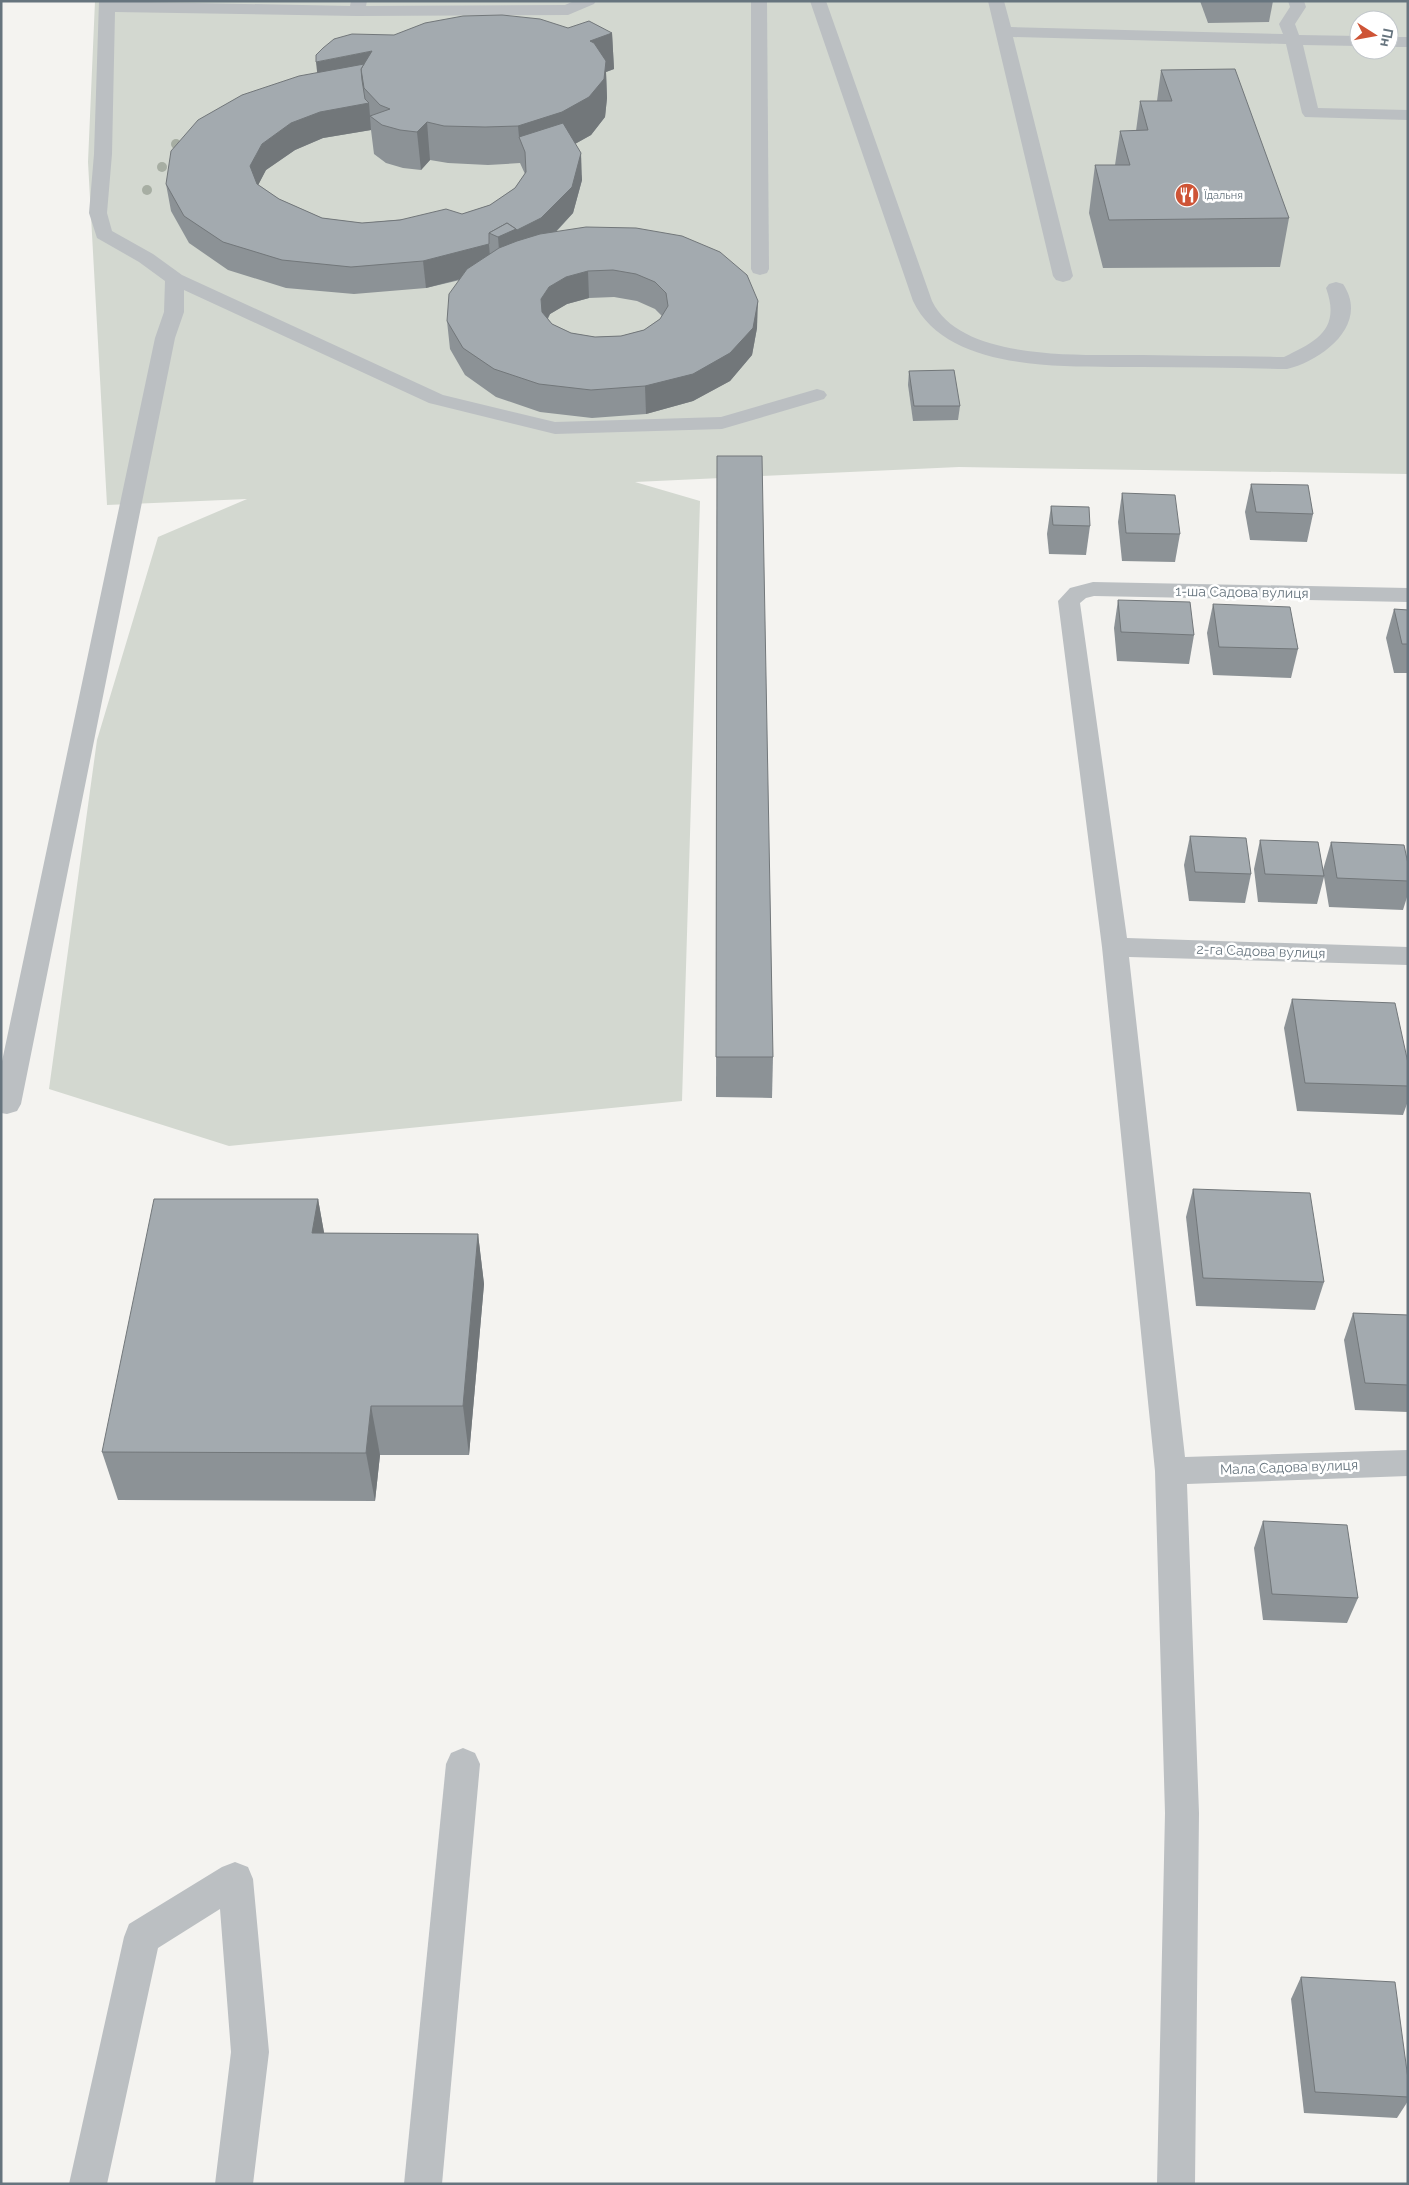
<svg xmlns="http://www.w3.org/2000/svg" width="1409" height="2185" font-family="Raleway,sans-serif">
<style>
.green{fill:#d3d8d0;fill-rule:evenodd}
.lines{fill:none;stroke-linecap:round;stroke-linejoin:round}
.minor{fill:#bbbfc2;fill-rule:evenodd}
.tree{fill:#a7aea3}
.wall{fill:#8c9296;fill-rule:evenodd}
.shaded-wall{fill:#72777a}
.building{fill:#a3aaaf;stroke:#72777a;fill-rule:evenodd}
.labels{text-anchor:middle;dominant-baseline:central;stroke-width:5;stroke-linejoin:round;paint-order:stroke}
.far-poi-label{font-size:11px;fill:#66747e;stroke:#fff;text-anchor:start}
.street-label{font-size:14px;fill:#66747e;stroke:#fff}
</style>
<rect width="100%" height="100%" fill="#f4f3f0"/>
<path class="green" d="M 95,1 L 1408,1 L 1408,474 L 959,467 L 635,482 L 700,501 L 682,1101 L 229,1146 L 49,1089 L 97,740 L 158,537 L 247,499 L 107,505 L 88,162 ZM 1359,20 L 1389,20 L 1389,50 L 1359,50 Z"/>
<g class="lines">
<g class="minor">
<polygon points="99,1 350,6 351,1 367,1 366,6 565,5 574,1 596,1 594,4 568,15 357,16 115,12 112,154 107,213 112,231 153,254 182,275 443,395 555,422 721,417 817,389 824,391 827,395 824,399 722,429 555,434 429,403 184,290 184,312 175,338 21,1104 17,1111 7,1114 1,1113 1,1066 155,338 164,312 165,281 139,262 97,238 89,213 94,154"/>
<polygon points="751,1 767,1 769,269 767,273 760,275 753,273 751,269"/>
<path d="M 810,1 L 826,1 L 932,301 C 962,363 1086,354 1143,355 C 1190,356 1237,356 1284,357 C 1317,341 1341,329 1326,288 L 1329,284 L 1336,282 L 1343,284 C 1370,324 1323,360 1287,369 C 1239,368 1191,367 1142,367 C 1074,366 948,375 913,301 Z"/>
<polygon points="988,1 1004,1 1011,27 1283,34 1279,24 1290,7 1288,1 1304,1 1306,7 1295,24 1299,35 1359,36 1359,46 1303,45 1318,108 1408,110 1408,120 1305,117 1302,113 1286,44 1013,37 1073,276 1070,280 1063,282 1056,280 1053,276"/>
<rect x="1389" y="37" width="19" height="10"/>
<polygon points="1093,582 1408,588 1408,602 1094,596 1086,598 1080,603 1127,938 1408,947 1408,965 1129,957 1185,1457 1408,1450 1408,1476 1187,1484 1199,1813 1195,2184 1157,2184 1165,1813 1155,1471 1102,947 1058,601 1070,588"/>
<polygon points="463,1748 475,1753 480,1764 442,2184 404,2184 446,1764 451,1753"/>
<polygon points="235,1862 248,1867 253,1879 269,2052 253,2184 215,2184 231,2052 220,1909 158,1948 107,2184 69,2184 124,1937 129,1924 222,1867"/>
</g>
</g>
<g class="tree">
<circle cx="176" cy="144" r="5"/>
<circle cx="162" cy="167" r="5"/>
<circle cx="147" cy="190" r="5"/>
</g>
<g class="wall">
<polygon points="1200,1 1273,1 1269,22 1208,23"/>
<path d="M 568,28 L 612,33 L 614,69 L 606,72 L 607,98 L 605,117 L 591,135 L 575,144 L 582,180 L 573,213 L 556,232 L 757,328 L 752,355 L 730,381 L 693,401 L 646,414 L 592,418 L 540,412 L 496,397 L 465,375 L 450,349 L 447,321 L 460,280 L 426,288 L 354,294 L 286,288 L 228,270 L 189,243 L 171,211 L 166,184 L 317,73 ZM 371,130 L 374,154 L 386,163 L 403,168 L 421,170 L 430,160 L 448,163 L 488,165 L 520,163 L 525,174 L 515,188 L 490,205 L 462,214 L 362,223 L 322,218 L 279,199 L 258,185 L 266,170 L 295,150 L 323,138 ZM 614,297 L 637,301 L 655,309 L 662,316 L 660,319 L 644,330 L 621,336 L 595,337 L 571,333 L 552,324 L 548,319 L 550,314 L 567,304 L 589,298 Z"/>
<polygon points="1161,70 1289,218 1280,267 1103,268 1089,213 1095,165 1115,165 1120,131 1136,131 1140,101 1157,101"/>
<polygon points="909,371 960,406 958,420 913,421 908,385"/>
<polygon points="717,456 773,1057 772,1098 716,1097"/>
<polygon points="1251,484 1313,514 1307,542 1250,540 1245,512"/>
<polygon points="1122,493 1180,534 1175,562 1122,561 1118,522"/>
<polygon points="1051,506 1090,526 1086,555 1049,554 1047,534"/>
<polygon points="1118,600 1194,635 1189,664 1117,661 1114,628"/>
<polygon points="1213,604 1298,649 1291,678 1213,675 1207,633"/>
<polygon points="1394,609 1408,610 1408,673 1394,673 1386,638"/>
<polygon points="1190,836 1251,874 1245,903 1189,901 1184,865"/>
<polygon points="1260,840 1323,870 1331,842 1408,864 1408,894 1403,910 1329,907 1324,877 1317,904 1258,902 1254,869"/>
<polygon points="1292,999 1408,1063 1408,1101 1403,1115 1297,1111 1284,1028"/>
<polygon points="1193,1189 1324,1282 1315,1310 1196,1306 1186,1217"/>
<polygon points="318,1199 324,1233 478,1234 484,1284 469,1455 380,1455 375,1501 118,1500 102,1452"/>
<polygon points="1353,1313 1408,1315 1408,1412 1355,1410 1344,1340"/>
<polygon points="1263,1521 1358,1598 1347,1623 1263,1620 1254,1548"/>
<polygon points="1301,1977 1408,2079 1408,2101 1397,2118 1304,2113 1291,1999"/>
</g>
<g class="shaded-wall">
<polygon points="612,33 614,69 606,72 607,98 605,117 591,135 564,150 525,152 519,137 518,126 590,41"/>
<polygon points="372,51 364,88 320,99 316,62"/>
<polygon points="369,103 371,130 323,138 295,150 266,170 254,193 250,166 262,144 291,123 320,112"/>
<polygon points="427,122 430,160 421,170 417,132"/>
<polygon points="581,153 582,180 573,213 543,245 501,276 498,237"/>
<polygon points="489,244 491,271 426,288 423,261"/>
<polygon points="588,271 589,298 567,304 550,314 542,327 541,299 549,287 566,277"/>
<polygon points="758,301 757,328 752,355 730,381 693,401 646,414 645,386"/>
<polygon points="318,1199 327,1249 312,1233"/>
<polygon points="478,1234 484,1284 469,1455 463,1406"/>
<polygon points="371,1406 380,1455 375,1501 366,1453"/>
</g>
<g class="building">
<polygon points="502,15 540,19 568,28 589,21 612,33 590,41 594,43 606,61 604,79 589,97 562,112 518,126 485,127 444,126 427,122 417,132 400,130 382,125 370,116 390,109 380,105 364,88 361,69 372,51 316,62 316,55 323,48 334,39 352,34 394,35 425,23 463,16"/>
<polygon points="364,64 361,69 362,80 365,99 369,103 320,112 291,123 262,144 250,166 257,184 279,199 322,218 362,223 400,220 446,209 462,214 490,205 515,188 526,172 525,152 519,137 563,123 581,153 572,187 541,218 517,230 516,229 507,223 489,233 489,244 423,261 351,267 282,260 223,242 184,216 166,184 171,151 198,120 242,95 299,76"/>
<polygon points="1235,69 1289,218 1109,220 1095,165 1130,165 1120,131 1148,130 1140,101 1172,101 1161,70"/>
<polygon points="507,223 516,229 498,237 489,233"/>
<path d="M 586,227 L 636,228 L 682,236 L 720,252 L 747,275 L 758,301 L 753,328 L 730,353 L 693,374 L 645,386 L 591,390 L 539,384 L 494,369 L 463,348 L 447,321 L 449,294 L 467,269 L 499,248 L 517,241 L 540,234 ZM 613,270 L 636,274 L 655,282 L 666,293 L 668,306 L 660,319 L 644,330 L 621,336 L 595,337 L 571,333 L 552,324 L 542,312 L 541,299 L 549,287 L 566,277 L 588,271 Z"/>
<polygon points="954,370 960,406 914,406 909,371"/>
<polygon points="717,456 762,456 773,1057 716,1057"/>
<polygon points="1251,484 1308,485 1313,514 1256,512"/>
<polygon points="1122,493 1175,495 1180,534 1126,533"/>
<polygon points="1051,506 1089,507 1090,526 1053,525"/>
<polygon points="1118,600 1190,602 1194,635 1121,632"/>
<polygon points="1213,604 1290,607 1298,649 1219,647"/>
<polygon points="1394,609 1408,610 1408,644 1402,644"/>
<polygon points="1190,836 1246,838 1251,874 1195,872"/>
<polygon points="1260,840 1318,842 1324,876 1265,874"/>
<polygon points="1331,842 1404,845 1408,864 1408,881 1337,878"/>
<polygon points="1292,999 1395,1003 1408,1063 1408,1086 1305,1083"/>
<polygon points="1193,1189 1310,1193 1324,1282 1203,1278"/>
<polygon points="154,1199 318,1199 312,1233 478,1234 463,1406 371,1406 366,1453 102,1452"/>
<polygon points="1353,1313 1408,1315 1408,1385 1365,1383"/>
<polygon points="1263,1521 1347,1525 1358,1598 1272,1594"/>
<polygon points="1301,1977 1395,1982 1408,2079 1408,2097 1315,2092"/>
</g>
<defs>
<g id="restaurant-disc" transform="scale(1.25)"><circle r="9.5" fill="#ce5436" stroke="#fff"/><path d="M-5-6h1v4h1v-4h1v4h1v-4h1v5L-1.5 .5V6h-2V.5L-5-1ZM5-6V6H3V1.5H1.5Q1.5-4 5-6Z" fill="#fff"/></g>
</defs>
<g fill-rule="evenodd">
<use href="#restaurant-disc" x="1187" y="195"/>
</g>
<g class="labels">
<g class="far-poi-label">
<text x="1204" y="195">Їдальня</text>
</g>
<g class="street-label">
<text transform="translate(1242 592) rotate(1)">1-ша Садова вулиця</text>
<text transform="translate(1261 951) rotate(2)">2-га Садова вулиця</text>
<text transform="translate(1289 1467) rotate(-2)">Мала Садова вулиця</text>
</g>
</g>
<rect width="1409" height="2185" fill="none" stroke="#66747e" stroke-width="5"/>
<g transform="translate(1374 35) rotate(101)"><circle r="24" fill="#ffffff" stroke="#c2c7cb"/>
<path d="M0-4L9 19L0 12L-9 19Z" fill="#ce5436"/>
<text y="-8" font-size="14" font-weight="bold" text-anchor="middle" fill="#66747e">Пн</text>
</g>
</svg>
